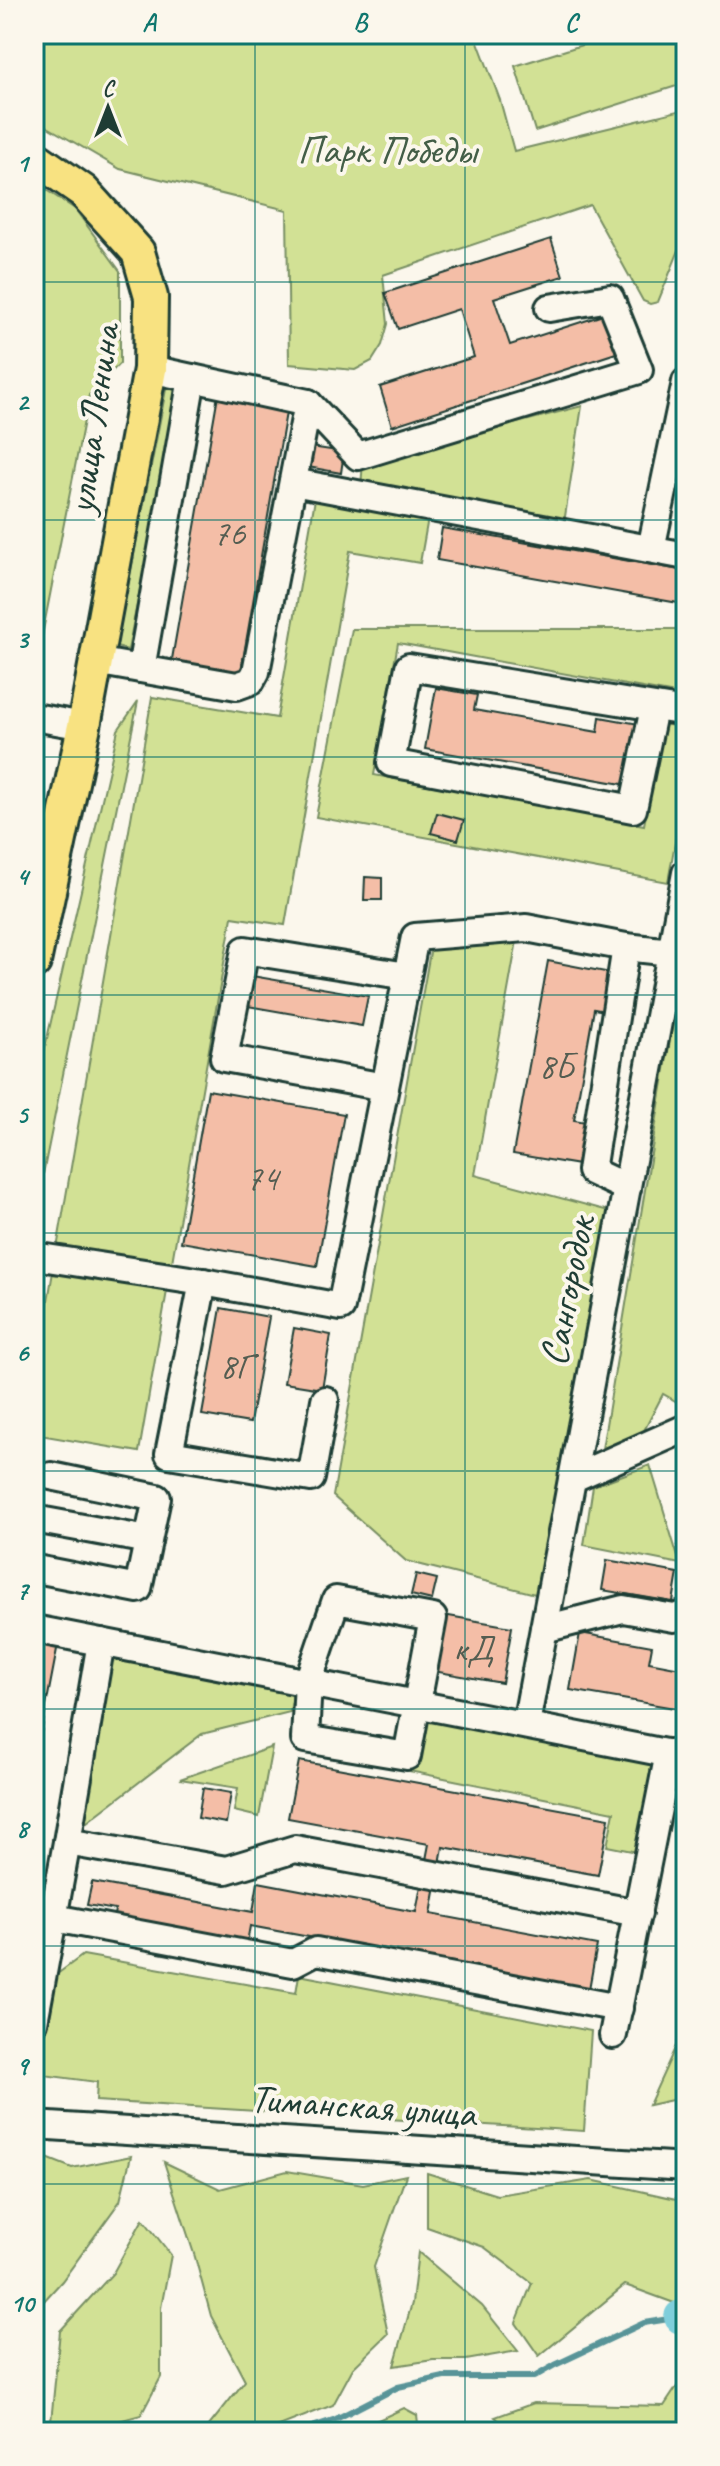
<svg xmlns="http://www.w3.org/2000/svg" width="720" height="2466" font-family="Caveat,sans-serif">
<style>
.green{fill:#d2e195;stroke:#788f64;stroke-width:2}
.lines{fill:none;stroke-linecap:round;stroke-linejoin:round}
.stream{stroke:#599498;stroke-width:6}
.river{stroke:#7fcedb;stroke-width:34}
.building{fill:#f4bea7;stroke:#1f3d34;stroke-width:2}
.minor-casing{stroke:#1f3d34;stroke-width:32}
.major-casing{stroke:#1f3d34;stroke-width:38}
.minor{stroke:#fbf7ec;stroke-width:26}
.major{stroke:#f8e281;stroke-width:32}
.grid{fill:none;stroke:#0f766e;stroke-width:2;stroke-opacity:0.55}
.labels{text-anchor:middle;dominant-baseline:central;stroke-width:8;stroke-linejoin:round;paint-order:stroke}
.number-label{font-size:36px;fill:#545d51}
.park-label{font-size:40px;fill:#435e47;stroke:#fbf7ec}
.street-label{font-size:40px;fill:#1f3d34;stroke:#fbf7ec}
.neatline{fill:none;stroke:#0f766e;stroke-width:3}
.grid-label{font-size:26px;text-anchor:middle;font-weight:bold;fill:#0f766e}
</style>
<rect width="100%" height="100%" fill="#fbf7ec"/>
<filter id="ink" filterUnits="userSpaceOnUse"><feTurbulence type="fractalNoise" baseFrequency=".0125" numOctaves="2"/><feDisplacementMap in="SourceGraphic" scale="16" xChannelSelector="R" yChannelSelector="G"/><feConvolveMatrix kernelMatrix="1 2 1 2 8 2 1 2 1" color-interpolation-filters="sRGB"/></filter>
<g filter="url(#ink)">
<g class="green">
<polygon points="34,34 475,34 500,100 514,151 686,109 686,233 658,302 650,304 643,301 590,205 383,275 388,324 382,345 372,361 355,370 289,364 287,210 120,169 34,119"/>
<polygon points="617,34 686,34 686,83 535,131 515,66"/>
<polygon points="34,182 75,209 120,271 120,363 89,395 34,677"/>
<polygon points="168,379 181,382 128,650 116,647"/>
<polygon points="582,406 564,523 361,486 363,463"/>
<polygon points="315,499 428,518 420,563 350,551 285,925 232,917 139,1452 34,1434 34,1382 152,697 277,718"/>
<polygon points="352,629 686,629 686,696 398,643 374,775 644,825 663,724 686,728 686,781 668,882 316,817"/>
<polygon points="138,701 34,1219 34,1095 118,730"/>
<polygon points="518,935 475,1175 620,1214 551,1598 406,1561 333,1496 432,941"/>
<polygon points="683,961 686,961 686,1407 663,1394 635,1448 601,1455"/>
<polygon points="650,1465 680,1564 584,1545 593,1486"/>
<polygon points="104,1647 295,1683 290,1712 202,1734 74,1832"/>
<polygon points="417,1706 666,1756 647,1854 607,1846 614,1812 404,1770"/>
<polygon points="272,1747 259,1817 234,1811 238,1788 180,1779"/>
<polygon points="83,1955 296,1993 299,1975 591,2031 584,2131 96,2101 97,2082 36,2074 49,1980"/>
<polygon points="686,2024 686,2097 649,2105"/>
<polygon points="34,2153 72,2168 131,2156 120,2201 62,2281 34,2312"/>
<polygon points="164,2162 220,2189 287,2171 363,2184 406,2175 374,2267 388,2334 353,2368 333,2405 264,2432 204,2432 245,2381 211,2316 195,2257"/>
<polygon points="427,2173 497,2195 591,2180 676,2199 686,2199 686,2294 677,2304 625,2285 539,2356 516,2323 532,2283 484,2247 427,2227"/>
<polygon points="143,2219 171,2255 161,2308 161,2377 141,2415 78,2432 50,2432 60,2331 113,2273"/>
<polygon points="418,2252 482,2306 518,2351 466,2360 433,2360 394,2366 412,2303"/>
<polygon points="686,2373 686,2432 513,2432 495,2417 534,2403 664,2406"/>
<polygon points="404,2408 417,2415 419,2432 352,2432"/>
</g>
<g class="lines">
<polyline class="stream" points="297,2432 336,2419 398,2387 444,2377 534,2377 555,2365 644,2323 681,2317 686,2312"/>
<polyline class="river" points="681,2317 686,2318"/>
</g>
<g class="building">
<polygon points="551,239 563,276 494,298 510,345 603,315 616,353 392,426 380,387 474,357 459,309 398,329 385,293"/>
<polygon points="219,389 288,401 240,677 171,665"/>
<polygon points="311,447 344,452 341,473 308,467"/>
<polygon points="442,528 686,571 684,604 437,560"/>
<polygon points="436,688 477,695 474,710 598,732 600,717 639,724 628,785 425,749"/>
<polygon points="437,813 464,820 458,840 431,833"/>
<polygon points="365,877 382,878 382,900 364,900"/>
<polygon points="548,961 616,974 610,1012 594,1009 574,1120 592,1123 585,1166 513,1154"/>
<polygon points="241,974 368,996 362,1026 236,1004"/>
<polygon points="208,1090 344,1114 317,1266 181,1242"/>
<polygon points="221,1308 269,1317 250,1423 202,1415"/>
<polygon points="294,1328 331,1335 322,1389 284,1383"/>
<polygon points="607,1560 678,1573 673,1602 602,1590"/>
<polygon points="416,1574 437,1579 432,1600 411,1595"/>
<polygon points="443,1615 512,1627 502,1683 433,1671"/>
<polygon points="580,1633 652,1646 649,1662 686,1669 686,1710 570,1690"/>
<polygon points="34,1639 58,1644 34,1769"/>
<polygon points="299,1761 609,1818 598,1875 443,1847 431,1914 597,1945 589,1989 250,1926 246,1948 112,1923 115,1910 87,1905 92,1882 253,1912 258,1882 416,1912 429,1844 288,1818"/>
<polygon points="203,1788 231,1793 226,1823 198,1818"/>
</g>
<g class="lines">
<g class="minor-casing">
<g id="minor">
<polyline points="308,403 358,456 639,370 610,298 549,308"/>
<polyline points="293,482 686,556"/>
<polyline points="651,549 686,382"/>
<polyline points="95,661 237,686 251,681 256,672 308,403 150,369"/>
<polyline points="141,669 192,378"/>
<polyline points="654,708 633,809 391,763 409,667 686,712"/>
<polyline points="34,717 84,726"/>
<polyline points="385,1087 224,1058 245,950 407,976"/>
<polyline points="627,1188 591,1171 626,947 671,952"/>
<polyline points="34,1256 203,1282 341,1307 415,937 526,928 626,947"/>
<polyline points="203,1282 169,1454 311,1478 325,1400"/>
<polyline points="573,1478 686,1428"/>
<polyline points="34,1519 148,1540"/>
<polyline points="36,1569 138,1589 157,1498 51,1476"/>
<polygon points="336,1600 433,1618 407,1756 305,1739 308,1682"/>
<polyline points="34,1629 686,1757"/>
<polyline points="544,1629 623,1609 674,1618 686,1614"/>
<polyline points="526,1724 686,873"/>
<polyline points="67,1842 226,1870 295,1849 638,1913"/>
<polyline points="54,1918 293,1963 316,1951 619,2008"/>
<polyline points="34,2022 67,1842 101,1642"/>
<polyline points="613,2035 669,1753"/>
<polyline points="34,2125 686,2167"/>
</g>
</g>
<g class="major-casing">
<polyline id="major" points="34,157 83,191 138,252 151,297 150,369 84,726 34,962"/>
</g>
<use href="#minor" class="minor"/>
<use href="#major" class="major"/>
</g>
</g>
<path class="grid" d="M 255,34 L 255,2432M 465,34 L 465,2432M 34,282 L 686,282M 34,520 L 686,520M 34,757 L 686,757M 34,995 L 686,995M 34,1233 L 686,1233M 34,1471 L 686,1471M 34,1709 L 686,1709M 34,1946 L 686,1946M 34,2184 L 686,2184"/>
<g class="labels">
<g class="number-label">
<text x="229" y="533">76</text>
<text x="556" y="1066">8Б</text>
<text x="262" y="1178">74</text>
<text x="236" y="1366">8Г</text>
<text x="473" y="1649">кД</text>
</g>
<g class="park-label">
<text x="387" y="150">Парк Победы</text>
</g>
<g class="street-label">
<text transform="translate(93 419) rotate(-82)">улица Ленина</text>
<text transform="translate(567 1291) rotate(-79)">Сангородок</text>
<text transform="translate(363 2106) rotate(4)">Тиманская улица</text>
</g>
</g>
<rect width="720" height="2466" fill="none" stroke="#fbf7ec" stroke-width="88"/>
<g transform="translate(108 108)" stroke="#fbf7ec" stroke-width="6" paint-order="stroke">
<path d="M0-6L14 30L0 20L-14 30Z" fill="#1f3d34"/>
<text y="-12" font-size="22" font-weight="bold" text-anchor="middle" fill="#1f3d34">С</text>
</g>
<rect x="44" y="44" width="632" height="2378" class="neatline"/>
<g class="grid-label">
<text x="149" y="31">A</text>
<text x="360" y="31">B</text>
<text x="571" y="31">C</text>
<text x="22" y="172">1</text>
<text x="22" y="410">2</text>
<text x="22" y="648">3</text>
<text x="22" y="885">4</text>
<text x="22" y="1123">5</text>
<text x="22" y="1361">6</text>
<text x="22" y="1599">7</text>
<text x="22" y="1837">8</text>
<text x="22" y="2074">9</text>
<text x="22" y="2312">10</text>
</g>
</svg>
